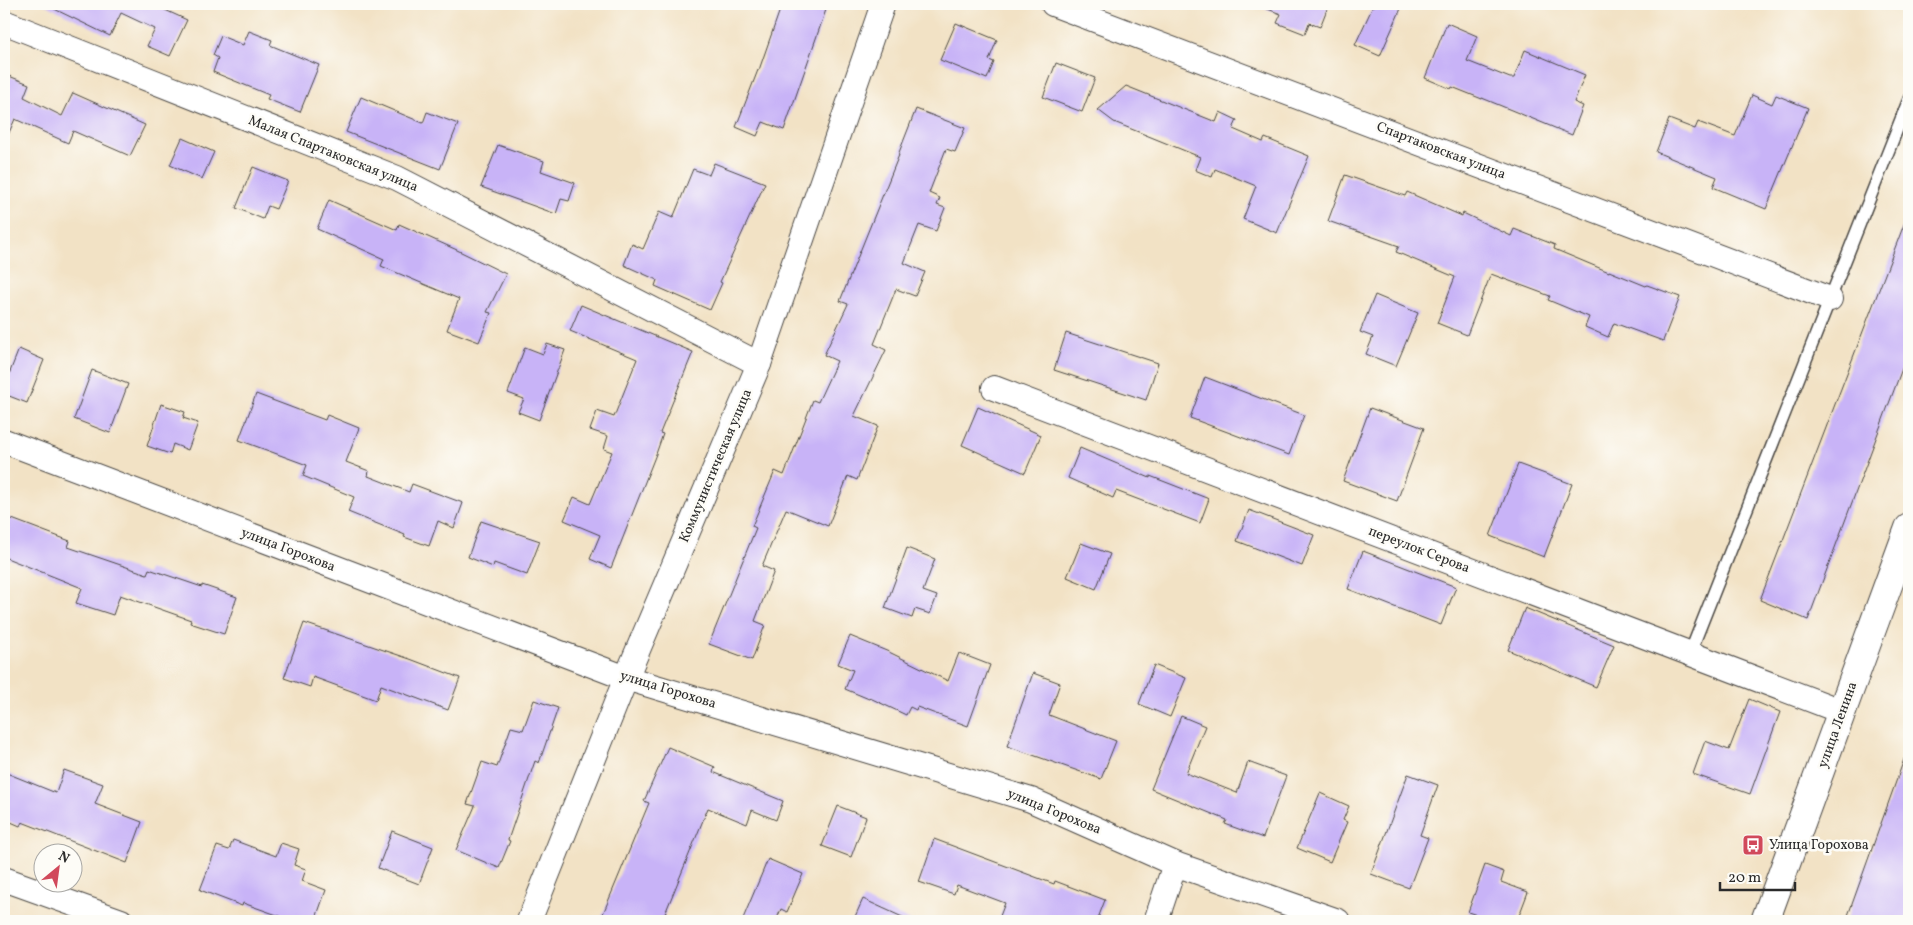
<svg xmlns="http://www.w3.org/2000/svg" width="1913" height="925" font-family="Vollkorn,serif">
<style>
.building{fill:#c8b3f7}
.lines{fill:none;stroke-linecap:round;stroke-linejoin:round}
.service-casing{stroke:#494642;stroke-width:14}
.minor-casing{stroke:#494642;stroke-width:26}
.tertiary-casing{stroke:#494642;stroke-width:30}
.service{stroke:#fff;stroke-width:11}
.minor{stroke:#fff;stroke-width:24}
.tertiary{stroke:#fff;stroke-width:28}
.labels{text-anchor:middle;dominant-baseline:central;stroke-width:5;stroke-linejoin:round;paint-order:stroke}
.street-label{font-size:14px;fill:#2b2b2b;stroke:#fdfcf7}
.poi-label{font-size:14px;fill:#2b2b2b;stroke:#fdfcf7;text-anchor:start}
</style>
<rect width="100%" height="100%" fill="#fdfcf7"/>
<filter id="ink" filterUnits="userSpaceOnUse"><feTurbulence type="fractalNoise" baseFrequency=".02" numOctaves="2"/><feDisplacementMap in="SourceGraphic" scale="10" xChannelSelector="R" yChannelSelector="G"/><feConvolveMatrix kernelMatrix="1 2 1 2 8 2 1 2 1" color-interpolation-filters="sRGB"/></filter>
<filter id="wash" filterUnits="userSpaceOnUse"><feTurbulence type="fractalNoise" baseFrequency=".0096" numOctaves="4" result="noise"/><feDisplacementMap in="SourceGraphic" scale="20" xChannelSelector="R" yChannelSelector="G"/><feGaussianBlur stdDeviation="1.12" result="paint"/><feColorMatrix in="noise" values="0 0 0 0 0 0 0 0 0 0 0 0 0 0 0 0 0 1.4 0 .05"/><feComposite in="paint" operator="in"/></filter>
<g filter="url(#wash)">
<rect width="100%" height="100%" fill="#f2e2c5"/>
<g id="blocks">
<g class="building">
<polygon points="44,4 152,4 187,20 170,56 147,46 155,29 121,13 110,36"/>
<polygon points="782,4 828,4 784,130 763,122 757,136 736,127 758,70 759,70"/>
<polygon points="1263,4 1329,4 1320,27 1309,23 1305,34 1277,23 1281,14 1262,7"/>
<polygon points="1374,4 1403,4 1380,56 1355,45"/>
<polygon points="956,23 997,40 989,60 994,62 987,79 940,60"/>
<polygon points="1447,23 1477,36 1467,61 1510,78 1514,78 1525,50 1585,75 1574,102 1583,106 1572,135 1482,98 1482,99 1452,87 1451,89 1425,78"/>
<polygon points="249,31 272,40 270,45 319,65 300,112 267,99 269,95 213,72 218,58 213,55 221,36 243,45"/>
<polygon points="1056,63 1095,78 1082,112 1043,97"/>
<polygon points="4,74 29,84 24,97 62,116 73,93 145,125 130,156 73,131 68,143 15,119 4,144"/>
<polygon points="1126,86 1216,122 1220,112 1237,120 1233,129 1263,142 1265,138 1309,156 1277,233 1243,219 1256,186 1215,169 1212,177 1195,170 1200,157 1114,122 1098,110"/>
<polygon points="1752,95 1772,104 1776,95 1808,108 1766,209 1713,187 1717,177 1656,152 1669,119 1695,129 1698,122 1735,136"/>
<polygon points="361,97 423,123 427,112 458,124 440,169 346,132"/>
<polygon points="916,109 965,128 955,152 946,149 929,193 940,198 937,205 945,208 936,231 919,225 904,263 925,272 915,296 896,289 874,344 886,350 854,416 878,426 857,480 848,476 828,526 786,509 762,566 774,571 755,621 765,625 752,660 709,644 756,528 752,526 775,471 784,475 813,400 818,402 837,361 824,355 848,304 840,301 899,155 898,155"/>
<polygon points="182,138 214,152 202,179 170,165"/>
<polygon points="498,145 544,161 541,171 575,183 569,201 561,199 556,214 481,187"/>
<polygon points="714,163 765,183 720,282 722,283 710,310 655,286 657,280 624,265 632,244 643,249 659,212 673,218 693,169 709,175"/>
<polygon points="253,167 288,181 276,209 268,206 263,219 236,208"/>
<polygon points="1345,175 1405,196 1407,192 1462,216 1463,213 1511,236 1514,229 1555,245 1554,249 1609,272 1609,271 1646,286 1647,285 1680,297 1663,341 1614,323 1608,337 1585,327 1589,317 1548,300 1550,296 1491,274 1467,335 1437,323 1455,277 1396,252 1399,246 1328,221"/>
<polygon points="329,200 397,230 399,224 457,250 506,274 487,312 491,313 479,342 447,330 459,299 381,266 384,259 317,229"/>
<polygon points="1908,214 1909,214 1909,350 1808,620 1760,600"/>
<polygon points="1375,295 1418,313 1396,366 1366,354 1373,337 1360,332"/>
<polygon points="581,305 693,352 660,433 663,434 656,454 611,568 590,559 600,535 564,520 574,497 590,504 612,452 604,449 608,436 590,430 597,411 614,417 637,359 570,331"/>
<polygon points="1066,333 1158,363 1146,400 1054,370"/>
<polygon points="547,344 565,350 539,420 518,412 524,399 508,393 525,347 543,354"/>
<polygon points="19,349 44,360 27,403 4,394 4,387"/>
<polygon points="92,370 128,384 110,433 74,419"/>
<polygon points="1205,377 1304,415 1289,455 1190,418"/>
<polygon points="256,394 325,420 327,415 359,428 346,462 369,471 368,476 409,492 412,484 463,503 454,528 438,521 429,546 404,537 405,535 348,512 354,497 303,476 307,465 239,440"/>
<polygon points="161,404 185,412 183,418 198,423 188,450 173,444 170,454 147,446"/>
<polygon points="978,407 1041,435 1025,473 962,445"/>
<polygon points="1370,408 1424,428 1397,501 1343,481"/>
<polygon points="1080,448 1150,478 1150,476 1209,499 1200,523 1116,491 1113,498 1068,478"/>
<polygon points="1518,464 1572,484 1544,557 1490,536"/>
<polygon points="1249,510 1314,535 1302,566 1237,541"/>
<polygon points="4,516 70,541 68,547 147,574 149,569 202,587 202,585 237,597 224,634 190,623 191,620 120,595 113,615 76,603 82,588 4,557"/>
<polygon points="481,521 540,541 527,575 494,563 493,567 468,557"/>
<polygon points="1081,543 1110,554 1096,589 1067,577"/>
<polygon points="907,548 935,559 923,591 937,596 930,614 915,609 912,618 885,608"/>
<polygon points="1363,551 1456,587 1441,625 1348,589"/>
<polygon points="1525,608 1614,645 1596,687 1508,650"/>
<polygon points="304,623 410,659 460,678 448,710 381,685 376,700 313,677 310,687 284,678"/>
<polygon points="850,636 889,652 948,681 959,653 990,665 968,726 917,707 916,710 910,707 906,715 870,698 869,699 845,689 853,670 838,664"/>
<polygon points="1154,665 1186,678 1170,717 1139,704"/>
<polygon points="1033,673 1060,683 1049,715 1116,741 1101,779 1007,746"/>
<polygon points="1749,699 1780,712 1750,794 1693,774 1705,741 1729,750"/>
<polygon points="534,700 558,708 539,763 535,761 508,840 510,841 499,868 456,850 475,806 467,804 482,762 497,767 511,727 523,730"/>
<polygon points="1181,716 1205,726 1186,773 1237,793 1248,762 1286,776 1263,838 1225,824 1227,820 1151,789"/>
<polygon points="668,747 715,767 713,772 783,801 776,820 752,810 747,824 708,808 662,921 600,921 649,803 644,801"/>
<polygon points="1907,751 1909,751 1909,911 1905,921 1846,921"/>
<polygon points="64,770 103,784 95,804 142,822 127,863 22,822 20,826 4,819 4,772 56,793"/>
<polygon points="1408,774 1438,785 1420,835 1428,838 1409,888 1371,874"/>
<polygon points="1320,793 1349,806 1343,820 1347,822 1330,862 1297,848"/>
<polygon points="838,806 866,817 851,857 822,846"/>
<polygon points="392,831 433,847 419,884 378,868"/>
<polygon points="934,839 1054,884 1055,881 1105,900 1097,921 1014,921 1000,916 1005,903 957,885 954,894 919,882"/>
<polygon points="233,840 276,856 281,843 299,849 294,865 306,869 302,881 326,890 315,921 294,921 243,903 242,906 200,890 217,846 229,850"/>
<polygon points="768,859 803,874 787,912 781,909 776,921 742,921"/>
<polygon points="1485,865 1504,872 1501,882 1528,892 1517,921 1494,921 1468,912"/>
<polygon points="863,899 911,921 853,921"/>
</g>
</g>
</g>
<g filter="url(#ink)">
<use href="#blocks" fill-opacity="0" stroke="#494642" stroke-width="1"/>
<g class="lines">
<g class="service-casing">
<polyline id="service" points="1690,653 1909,99"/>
</g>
<g class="minor-casing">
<g id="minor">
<polyline points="1053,4 1830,299"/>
<polyline points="4,22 397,178 759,364"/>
<polyline points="994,388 1843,712"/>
<polyline points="4,441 626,678 1031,800 1175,864 1338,921"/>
<polyline points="4,879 121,921"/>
<polyline points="529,921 626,678 759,364 883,4"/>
<polyline points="1156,921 1175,864"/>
</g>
</g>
<g class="tertiary-casing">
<polyline id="tertiary" points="1765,921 1909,528"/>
</g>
<use href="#service" class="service"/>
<use href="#minor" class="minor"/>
<use href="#tertiary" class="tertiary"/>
</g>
</g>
<defs>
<g id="bus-square" transform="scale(1.125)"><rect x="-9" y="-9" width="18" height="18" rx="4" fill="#d1495b" stroke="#fdfcf7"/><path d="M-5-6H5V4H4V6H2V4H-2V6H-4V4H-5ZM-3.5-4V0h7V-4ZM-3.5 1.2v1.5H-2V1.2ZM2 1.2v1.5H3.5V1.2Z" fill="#fff"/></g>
</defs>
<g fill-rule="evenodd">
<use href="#bus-square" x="1753" y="845"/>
</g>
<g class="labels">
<g class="street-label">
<text transform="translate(1441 151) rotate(21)">Спартаковская улица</text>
<text transform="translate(333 154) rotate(22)">Малая Спартаковская улица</text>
<text transform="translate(716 466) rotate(-67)">Коммунистическая улица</text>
<text transform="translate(288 550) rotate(21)">улица Горохова</text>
<text transform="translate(1419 550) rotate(21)">переулок Серова</text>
<text transform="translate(668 690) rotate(17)">улица Горохова</text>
<text transform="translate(1838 725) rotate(-70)">улица Ленина</text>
<text transform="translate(1054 812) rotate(22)">улица Горохова</text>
</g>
<g class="poi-label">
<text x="1769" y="845">Улица Горохова</text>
</g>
</g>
<rect width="1913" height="925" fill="none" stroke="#fdfcf7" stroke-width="20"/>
<g transform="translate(58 868) rotate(29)"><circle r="24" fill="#fdfcf7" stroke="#a9a8a5"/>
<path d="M0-4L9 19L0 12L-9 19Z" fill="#d1495b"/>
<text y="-8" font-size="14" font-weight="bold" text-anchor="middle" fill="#2b2b2b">N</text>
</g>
<path d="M1720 882v8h75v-8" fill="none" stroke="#2b2b2b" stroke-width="2.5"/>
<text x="1728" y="882" font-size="15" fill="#2b2b2b" stroke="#fdfcf7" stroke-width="4" paint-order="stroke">20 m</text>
</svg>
